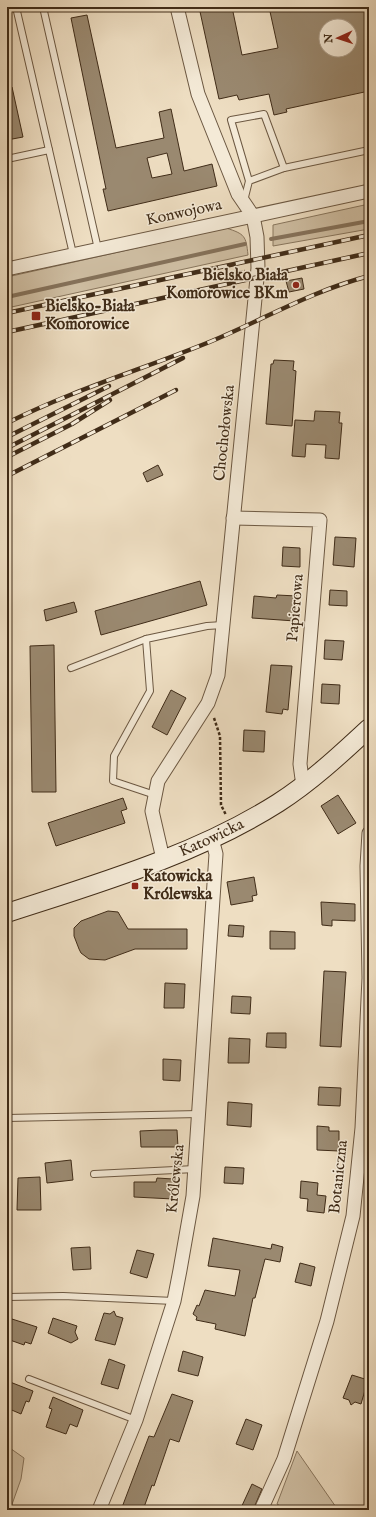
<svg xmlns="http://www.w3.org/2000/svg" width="376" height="1517" font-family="'IM FELL English',serif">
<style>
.green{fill:#d0c0a5;stroke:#88765e}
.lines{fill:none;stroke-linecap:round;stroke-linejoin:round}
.stream{stroke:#85725b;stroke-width:4}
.building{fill:#9a8970;stroke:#402c18;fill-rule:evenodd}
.lane-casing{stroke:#6c5842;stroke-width:8}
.street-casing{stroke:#6c5842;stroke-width:15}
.secondary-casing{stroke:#402c18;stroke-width:20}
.path{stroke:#402c18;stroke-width:2.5;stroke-dasharray:3 2;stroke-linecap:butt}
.lane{stroke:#f4ead7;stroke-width:6}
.street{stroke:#f4ead7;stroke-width:13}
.secondary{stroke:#f4ead7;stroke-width:18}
.rail-casing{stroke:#402c18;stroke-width:4.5}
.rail{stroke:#f4ead7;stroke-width:3;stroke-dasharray:9;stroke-linecap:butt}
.poi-dot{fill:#8f2418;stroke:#f4ead7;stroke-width:1.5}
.labels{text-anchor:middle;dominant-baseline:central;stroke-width:3;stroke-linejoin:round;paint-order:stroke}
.street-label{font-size:16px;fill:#402c18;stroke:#f4ead7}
.poi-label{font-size:16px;font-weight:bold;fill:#402c18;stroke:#f4ead7;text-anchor:start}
</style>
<rect width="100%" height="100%" fill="#eedec2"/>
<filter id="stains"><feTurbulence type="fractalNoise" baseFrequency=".005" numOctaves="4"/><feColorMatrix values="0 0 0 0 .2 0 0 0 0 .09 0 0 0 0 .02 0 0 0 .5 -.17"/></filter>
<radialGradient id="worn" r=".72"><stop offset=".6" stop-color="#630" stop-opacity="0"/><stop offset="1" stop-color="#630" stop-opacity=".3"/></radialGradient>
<g class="green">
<polygon points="369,204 369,229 273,246 273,225"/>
<path d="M 226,228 C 245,234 246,236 248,255 L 7,308 L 7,277 Z"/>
<polygon points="7,1446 24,1458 21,1479 10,1510 7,1510"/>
<polygon points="297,1451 338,1510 287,1510 277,1504"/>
</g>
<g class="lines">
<g class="stream">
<polyline points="271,239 369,221"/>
<polyline points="7,297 245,244"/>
</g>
</g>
<g class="building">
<path d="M 199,7 L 232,7 L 242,55 L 278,48 L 269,7 L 369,7 L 369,91 L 286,109 L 287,112 L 274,115 L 269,94 L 239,100 L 237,95 L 219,99 ZM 326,26 L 350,26 L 350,50 L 326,50 Z"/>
<path d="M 87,15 L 116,148 L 164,138 L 159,112 L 171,109 L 184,171 L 212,164 L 217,186 L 108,211 L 103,189 L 106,189 L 71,18 ZM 167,153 L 172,174 L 152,178 L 147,158 Z"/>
<polygon points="7,87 12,87 23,137 7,140"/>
<polygon points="302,278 304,289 289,292 286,281"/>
<polygon points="274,360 294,361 293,370 296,371 292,426 266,424 271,364 273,364"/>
<polygon points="315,411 340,412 339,423 342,423 339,459 325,458 326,445 306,444 305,457 292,456 295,420 314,421"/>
<polygon points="158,465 163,475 147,482 143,473"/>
<polygon points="335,537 356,538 354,567 333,565"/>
<polygon points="283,547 300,548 300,567 282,566"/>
<polygon points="200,581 207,605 101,635 95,611"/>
<polygon points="330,590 347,591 347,606 329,605"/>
<polygon points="277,595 297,596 295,621 252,618 254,596 276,598"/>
<polygon points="74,602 77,612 46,621 44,610"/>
<polygon points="325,640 344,641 342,660 324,659"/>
<polygon points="54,645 56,792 32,792 30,646"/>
<polygon points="271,665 292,666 288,710 283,709 282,714 266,712"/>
<polygon points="322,684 340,685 339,704 321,703"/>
<polygon points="171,690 186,698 167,735 152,727"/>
<polygon points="244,730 265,731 264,752 243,751"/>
<polygon points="338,795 356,823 338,834 321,806"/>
<polygon points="123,798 127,809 121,811 125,823 56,846 48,823"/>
<polygon points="254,877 257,895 252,896 253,901 231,905 227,882"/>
<polygon points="321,902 355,904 355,921 332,920 332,926 322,925"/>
<polygon points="108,911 118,912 128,929 187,929 187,949 135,949 105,960 89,959 81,953 79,949 74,936 74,928 81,921"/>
<polygon points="229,925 244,926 243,937 228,936"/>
<polygon points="270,931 295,932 295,949 270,949"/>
<polygon points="324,971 346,972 341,1047 320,1046"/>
<polygon points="165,983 185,984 184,1008 164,1008"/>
<polygon points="232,996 251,997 250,1014 231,1013"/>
<polygon points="267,1033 286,1033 286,1048 266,1047"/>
<polygon points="229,1038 250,1039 249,1063 228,1063"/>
<polygon points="163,1059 181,1060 180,1081 163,1080"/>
<polygon points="319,1087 341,1088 340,1106 318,1105"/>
<polygon points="228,1102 252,1104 251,1127 227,1125"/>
<polygon points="317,1126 329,1127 329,1131 339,1131 339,1151 317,1150"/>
<polygon points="161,1130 177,1130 178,1147 141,1147 140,1131"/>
<polygon points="71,1160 73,1180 47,1183 45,1163"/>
<polygon points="225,1167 244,1168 243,1184 224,1183"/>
<polygon points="40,1177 41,1210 17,1210 18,1178"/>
<polygon points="157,1178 173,1179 173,1199 134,1197 134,1182 156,1182"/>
<polygon points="301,1181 318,1183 317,1195 326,1196 324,1213 307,1211 308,1199 300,1198"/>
<polygon points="213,1238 271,1249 272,1244 283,1247 280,1262 265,1259 255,1298 253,1298 245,1336 215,1329 216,1324 196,1320 197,1317 193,1314 197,1305 199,1306 205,1290 235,1296 240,1270 208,1266"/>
<polygon points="90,1247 91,1269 73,1270 71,1248"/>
<polygon points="137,1250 154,1254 147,1278 130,1273"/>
<polygon points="300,1263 315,1267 311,1286 295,1282"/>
<polygon points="114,1311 116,1316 123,1318 115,1345 95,1340 104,1313 110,1314"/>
<polygon points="53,1318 77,1326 75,1332 78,1339 71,1343 48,1333"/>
<polygon points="12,1319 37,1327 31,1344 25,1342 24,1345 7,1339 7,1332"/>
<polygon points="183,1351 203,1357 198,1376 178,1371"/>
<polygon points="109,1359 125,1365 118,1389 101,1384"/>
<polygon points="352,1375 368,1380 361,1404 355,1402 351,1405 349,1400 343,1398"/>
<polygon points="10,1382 33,1391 29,1402 26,1401 21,1414 7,1408 7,1389"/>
<polygon points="172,1394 193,1401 179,1442 170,1439 154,1486 152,1485 143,1510 121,1510 149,1436 154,1437"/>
<polygon points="53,1397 83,1410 77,1427 70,1424 66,1434 46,1427 52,1409 49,1408"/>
<polygon points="246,1419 262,1425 253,1450 236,1444"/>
<polygon points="252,1484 262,1489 253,1510 240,1510"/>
</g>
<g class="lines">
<g class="lane-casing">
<g id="lane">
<polyline points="16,7 73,254"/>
<polyline points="43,7 98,249"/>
<polyline points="7,159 49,150"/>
<polyline points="249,181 231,120 264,114 284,168"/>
<polyline points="244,201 249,181 284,168 369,150"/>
<polyline points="71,668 146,639"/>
<polyline points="155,795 113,781 114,756 150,691 146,639 207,626 223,625"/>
<polyline points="7,1118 199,1114"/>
<polyline points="94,1174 195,1169"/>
<polyline points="7,1297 63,1296 174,1301"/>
<polyline points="29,1379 136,1420"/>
</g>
</g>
<g class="street-casing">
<g id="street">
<polyline points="7,269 369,191"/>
<polyline points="233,518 320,520 300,764 303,786"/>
<polyline points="163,859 152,811 158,781 208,703 218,675 258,268 257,237 253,216 238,194 198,94 177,7"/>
<polyline points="99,1510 136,1420 174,1301 180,1270 193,1196 216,854 212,839"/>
<polyline points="261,1510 284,1459 327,1321 353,1216 362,1128 369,978 367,866 369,833"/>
</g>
</g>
<g class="secondary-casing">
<g id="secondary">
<path id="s1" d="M 7,913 C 99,883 196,855 278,803 C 311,782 341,754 369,728"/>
</g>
</g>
<g class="path">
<polyline points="220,276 245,271"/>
<polyline points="214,718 220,736 221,805 226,815"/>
</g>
<use href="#lane" class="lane"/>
<use href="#street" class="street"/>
<use href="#secondary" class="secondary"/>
<g class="rail-casing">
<g id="rail">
<polyline points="7,313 369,235"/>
<polyline points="7,332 369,253"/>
<path d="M 7,423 C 71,391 140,370 207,343 C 261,321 311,291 369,276"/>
<polyline points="7,437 109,386"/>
<polyline points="7,448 183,358"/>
<polyline points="7,457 72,424 110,400"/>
<polyline points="7,476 176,390"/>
</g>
</g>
<use href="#rail" class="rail"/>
</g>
<g class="poi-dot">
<circle cx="296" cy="285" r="4"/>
<rect x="31" y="311" width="10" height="10" rx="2"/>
<rect x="131" y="882" width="8" height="8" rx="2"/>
</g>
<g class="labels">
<g class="street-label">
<text transform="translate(184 213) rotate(-12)">Konwojowa</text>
<text transform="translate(225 433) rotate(-84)">Chochołowska</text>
<text transform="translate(296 608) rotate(-85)">Papierowa</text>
<text stroke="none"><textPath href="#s1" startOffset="218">Katowicka</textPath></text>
<text transform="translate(339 1177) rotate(-84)">Botaniczna</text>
<text transform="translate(176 1179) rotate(-84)">Królewska</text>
</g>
<g class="poi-label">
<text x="288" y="276" text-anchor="end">Bielsko Biała<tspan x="288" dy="18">Komorowice BKm</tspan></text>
<text x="45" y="307">Bielsko-Biała<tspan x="45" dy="18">Komorowice</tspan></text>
<text x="143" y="877">Katowicka<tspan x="143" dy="18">Królewska</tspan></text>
</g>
</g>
<rect width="376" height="1517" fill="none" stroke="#eedec2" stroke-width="24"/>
<rect x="8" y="8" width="360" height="1501" fill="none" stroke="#402c18" stroke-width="2"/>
<rect x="12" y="12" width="352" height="1493" fill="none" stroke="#402c18"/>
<g transform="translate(338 38) rotate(267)"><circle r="19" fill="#f4ead7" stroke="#ac9e8b"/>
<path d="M0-3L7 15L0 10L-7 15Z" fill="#8f2418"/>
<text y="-6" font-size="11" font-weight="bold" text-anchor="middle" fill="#402c18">N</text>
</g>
<rect width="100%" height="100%" filter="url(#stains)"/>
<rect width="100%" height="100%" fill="url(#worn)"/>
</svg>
